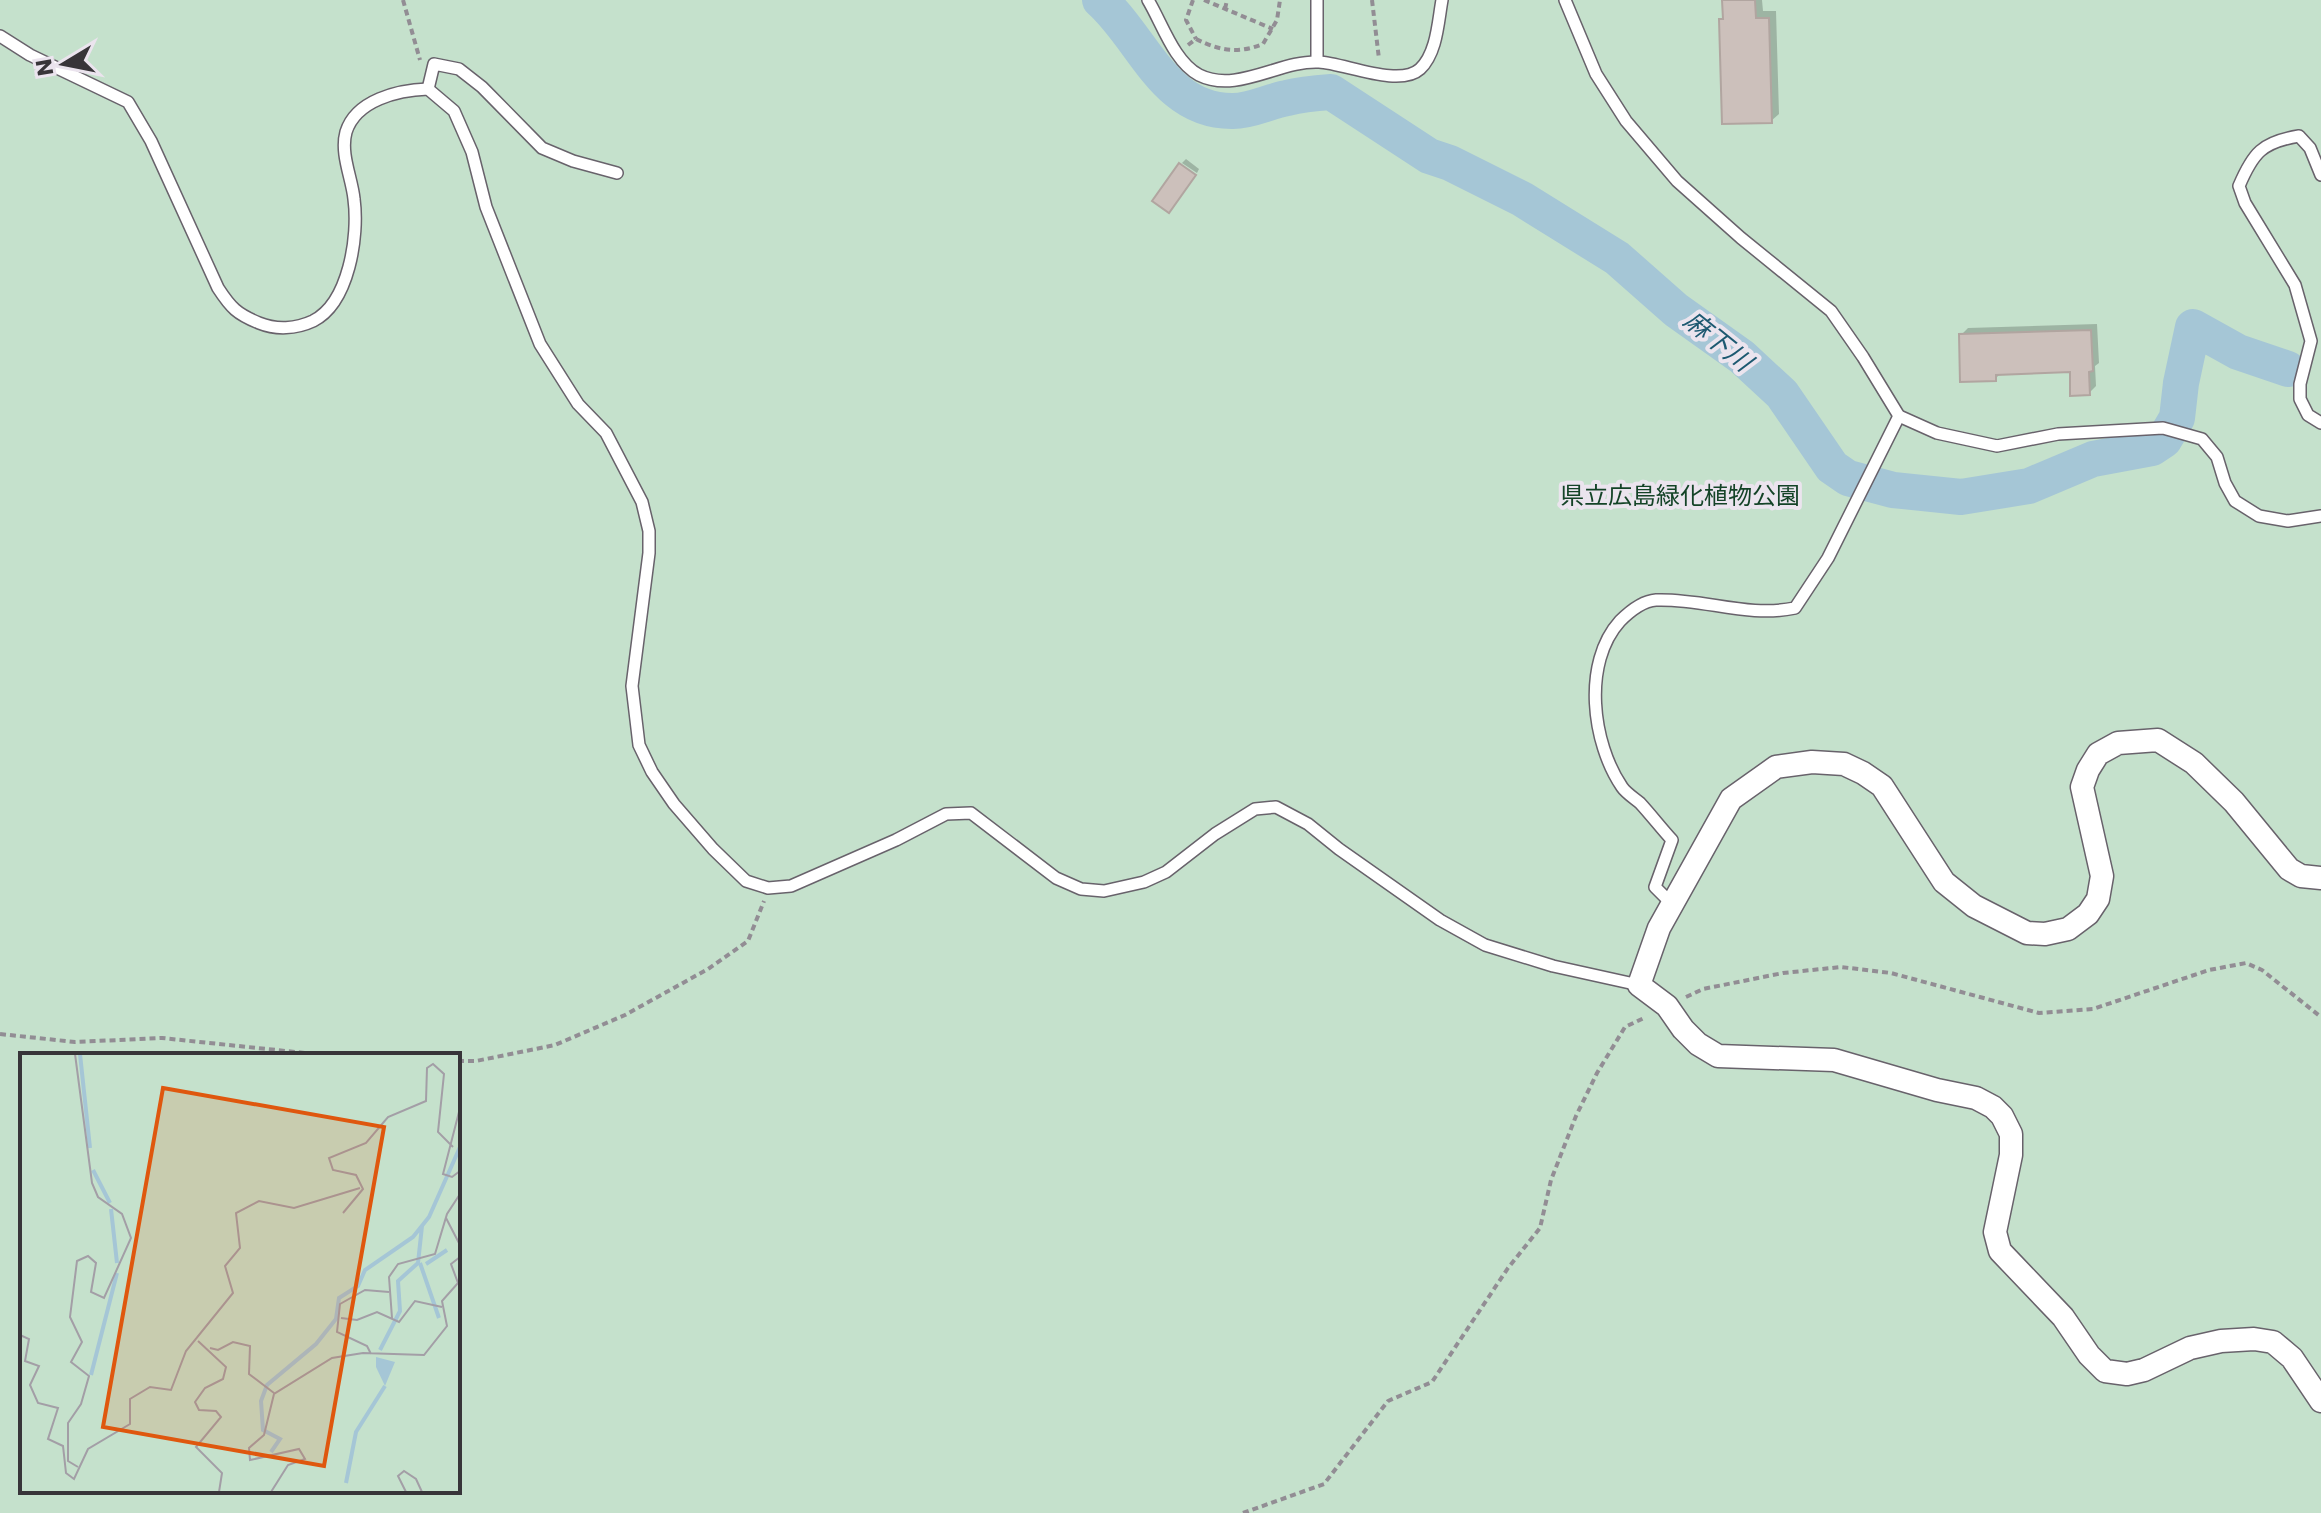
<svg xmlns="http://www.w3.org/2000/svg" width="2321" height="1513" font-family="Poppins,'Noto Sans JP',sans-serif">
<style>
.green{fill:#c5e1cc;fill-rule:evenodd}
.shadow{fill:#0003}
.lines{fill:none;stroke-linecap:round;stroke-linejoin:round}
.river{stroke:#a5c6d6;stroke-width:36}
.building{fill:#ccc0bb;stroke:#b1a5a0;stroke-width:2}
.service-casing{stroke:#68626b;stroke-width:14}
.minor-casing{stroke:#68626b;stroke-width:25}
.path{stroke:#928d94;stroke-width:4;stroke-dasharray:6 4;stroke-linecap:butt}
.service{stroke:#fff;stroke-width:11}
.minor{stroke:#fff;stroke-width:22}
.labels{text-anchor:middle;dominant-baseline:central;stroke-width:8;stroke-linejoin:round;paint-order:stroke}
.park-label{font-size:24px;fill:#144327;stroke:#ebe4ee}
.water-label{font-size:26px;font-style:italic;fill:#1d5971;stroke:#ebe4ee}
.inset-river{fill:none;stroke:#a5c6d6;stroke-width:4}
.inset-road{fill:none;stroke:#a39ea6;stroke-width:2}
.view{fill:#df570e;fill-opacity:0.15;stroke:#df570e;stroke-width:4}
.inset-edge{fill:none;stroke:#383539;stroke-width:4}
</style>
<rect width="100%" height="100%" fill="#ebe4ee"/>
<path class="green" d="M 0,0 L 2321,0 L 2321,1513 L 0,1513 ZM 22,1055 L 458,1055 L 458,1491 L 22,1491 Z"/>
<g class="shadow">
<polygon points="1724,0 1762,0 1763,11 1776,11 1779,114 1771,121 1721,20 1724,17"/>
<polygon points="1186,159 1199,169 1197,173 1182,163"/>
<polygon points="2097,324 2099,363 2095,366 2096,386 2089,393 2072,370 2001,373 1995,379 1961,335 1968,328"/>
</g>
<g class="lines">
<path class="river" d="M 1100,0 C 1144,39 1164,112 1233,111 C 1251,111 1270,101 1287,98 C 1302,94 1316,93 1331,92 L 1429,156 L 1450,163 L 1522,199 L 1617,258 L 1676,310 L 1742,357 L 1782,394 L 1832,467 L 1848,478 L 1893,490 L 1961,497 L 2029,486 L 2093,459 L 2152,448 L 2164,440 L 2177,418 L 2181,383 L 2193,327 L 2238,352 L 2288,369"/>
</g>
<g class="building">
<polygon points="1722,0 1755,0 1756,18 1769,18 1772,123 1722,124 1719,19 1723,19"/>
<polygon points="1179,163 1196,175 1169,213 1152,201"/>
<polygon points="2091,330 2093,371 2089,372 2090,395 2070,396 2070,372 1996,375 1996,381 1960,382 1959,334"/>
</g>
<g class="lines">
<g class="service-casing">
<g id="service">
<path d="M 1148,0 C 1162,23 1174,62 1199,75 C 1237,94 1280,60 1319,62 C 1344,63 1399,88 1420,69 C 1437,53 1438,22 1442,0"/>
<polyline points="1317,0 1317,61"/>
<polyline points="1565,0 1596,74 1626,121 1677,181 1741,238 1831,311 1863,357 1899,416 1937,433 1997,446 2058,434 2163,428 2202,439 2217,457 2225,483 2235,501 2259,516 2288,521 2321,516"/>
<path d="M 0,36 L 30,55 L 128,102 L 151,141 L 218,288 C 231,308 237,314 259,323 C 276,330 296,329 313,321 C 349,303 359,236 354,199 C 352,178 340,154 346,132 C 356,100 398,90 428,89 L 454,111 L 472,152 L 486,207 L 540,344 L 578,404 L 606,433 L 642,502 L 649,531 L 649,553 L 632,686 L 639,745 L 652,772 L 674,804 L 713,849 L 746,881 L 768,888 L 791,886 L 896,840 L 946,814 L 971,813 L 1056,878 L 1081,889 L 1104,891 L 1144,882 L 1166,872 L 1215,834 L 1255,809 L 1276,807 L 1308,824 L 1339,849 L 1440,920 L 1485,945 L 1553,966 L 1639,985"/>
<polyline points="428,89 434,64 459,69 482,87 542,148 573,161 617,173"/>
<path d="M 2321,175 L 2310,148 L 2299,136 C 2262,142 2253,153 2239,186 L 2245,203 L 2295,285 L 2311,341 L 2300,384 L 2300,399 L 2308,415 L 2321,423"/>
<path d="M 1672,904 L 1655,887 L 1672,840 C 1661,828 1651,815 1640,803 C 1634,798 1626,793 1622,787 C 1592,743 1582,663 1620,621 C 1629,612 1642,601 1656,600 C 1703,598 1748,618 1795,608 L 1828,558 L 1899,416"/>
</g>
</g>
<g class="minor-casing">
<polyline id="minor" points="2321,878 2301,876 2289,869 2234,802 2194,763 2158,740 2118,743 2098,754 2088,770 2082,787 2102,876 2098,899 2088,914 2068,929 2045,934 2027,933 1974,906 1944,882 1882,786 1863,773 1844,764 1812,762 1776,767 1731,799 1659,928 1639,985 1667,1006 1683,1029 1698,1044 1718,1056 1834,1060 1937,1090 1976,1098 1993,1107 2002,1116 2011,1134 2011,1155 1995,1232 2000,1251 2063,1317 2089,1355 2105,1371 2127,1374 2144,1370 2190,1348 2221,1341 2254,1339 2273,1342 2292,1358 2321,1401"/>
</g>
<g class="path">
<polyline points="403,0 420,60"/>
<polyline points="1193,0 1186,20 1196,39"/>
<polyline points="1204,0 1273,29"/>
<polyline points="1372,0 1379,59"/>
<polyline points="1225,9 1227,0"/>
<path d="M 1188,45 L 1196,39 C 1220,51 1238,54 1263,44 L 1277,20 L 1280,0"/>
<polyline points="1686,997 1703,989 1783,973 1841,967 1891,973 2039,1013 2093,1009 2209,970 2246,963 2262,970 2321,1017"/>
<polyline points="0,1034 75,1042 162,1038 324,1055"/>
<polyline points="458,1061 476,1061 555,1045 625,1015 708,969 748,941 764,901"/>
<polyline points="1243,1513 1324,1484 1388,1401 1432,1382 1508,1268 1540,1228 1551,1180 1576,1116 1597,1073 1625,1027 1646,1017"/>
</g>
<use href="#service" class="service"/>
<use href="#minor" class="minor"/>
</g>
<g class="labels">
<g class="park-label">
<text x="1680" y="495">県立広島緑化植物公園</text>
</g>
<g class="water-label">
<text transform="translate(1718 341) rotate(39)">麻下川</text>
</g>
</g>
<g transform="translate(20 1053)">
<rect width="440" height="440" fill="#ebe4ee"/>
<path d="M 0,1 L 440,1 L 440,439 L 0,439 Z" fill="#c5e1cc"/>
<path d="M 356,304 L 375,309 L 365,333 L 356,314 Z" fill="#a5c6d6"/>
<path class="inset-river" d="M 60,1 L 70,95M 73,117 L 90,150M 91,156 L 97,210M 400,210 L 419,265M 406,211 L 427,197M 360,297 L 380,258 L 378,228 L 398,210 L 402,173M 71,322 L 97,220M 251,399 L 260,386 L 243,377 L 241,348 L 247,332 L 296,291 L 316,266 L 319,245 L 338,233 L 345,217 L 393,184 L 409,164 L 440,94M 326,430 L 336,379 L 365,333"/>
<path class="inset-road" d="M 55,1 L 72,130 L 78,144 L 102,161 L 111,185 L 84,245 L 71,239 L 76,210 L 68,203 L 57,208 L 50,264 L 62,289 L 51,309 L 69,323 L 61,351 L 48,370 L 48,408 L 58,414M 440,55 L 423,121 L 432,124 L 440,118M 323,160 L 343,136 L 336,122 L 313,117 L 309,105 L 346,90 L 368,64 L 406,48 L 407,15 L 413,11 L 424,21 L 418,79 L 433,94M 426,165 L 440,192M 321,265 L 337,267 L 357,259 L 379,269 L 395,248 L 422,254M 372,265 L 369,224 L 378,211 L 415,201 L 427,161 L 440,141M 0,282 L 9,286 L 5,308 L 19,313 L 10,332 L 18,350 L 38,355 L 28,386 L 43,393 L 46,420 L 54,426 L 68,396 L 110,371 L 110,346 L 130,334 L 151,337 L 166,298 L 213,240 L 205,213 L 220,195 L 216,160 L 239,148 L 274,155 L 340,135M 178,288 L 206,314 L 203,326 L 185,335 L 175,349 L 179,357 L 196,358 L 201,364 L 176,394 L 202,420 L 199,439M 190,295 L 198,297 L 213,289 L 230,293 L 229,321 L 254,340M 351,301 L 347,293 L 317,279 L 320,251 L 345,237 L 369,239M 251,439 L 268,412 L 285,406 L 279,396 L 230,407 L 229,395 L 244,382 L 254,341 L 312,305 L 343,300 L 404,302 L 427,273 L 422,248 L 438,230 L 431,211 L 440,204M 386,439 L 378,423 L 384,418 L 396,426 L 402,439"/>
<path class="view" d="M 143,35 L 364,74 L 304,413 L 83,374 Z"/>
<rect width="440" height="440" class="inset-edge"/>
</g>
<g transform="translate(64 64) rotate(260)" stroke="#ebe4ee" stroke-width="6" paint-order="stroke">
<path d="M0-6L14 30L0 20L-14 30Z" fill="#383539"/>
<text y="-12" font-size="22" font-weight="bold" text-anchor="middle" fill="#383539">N</text>
</g>
</svg>
